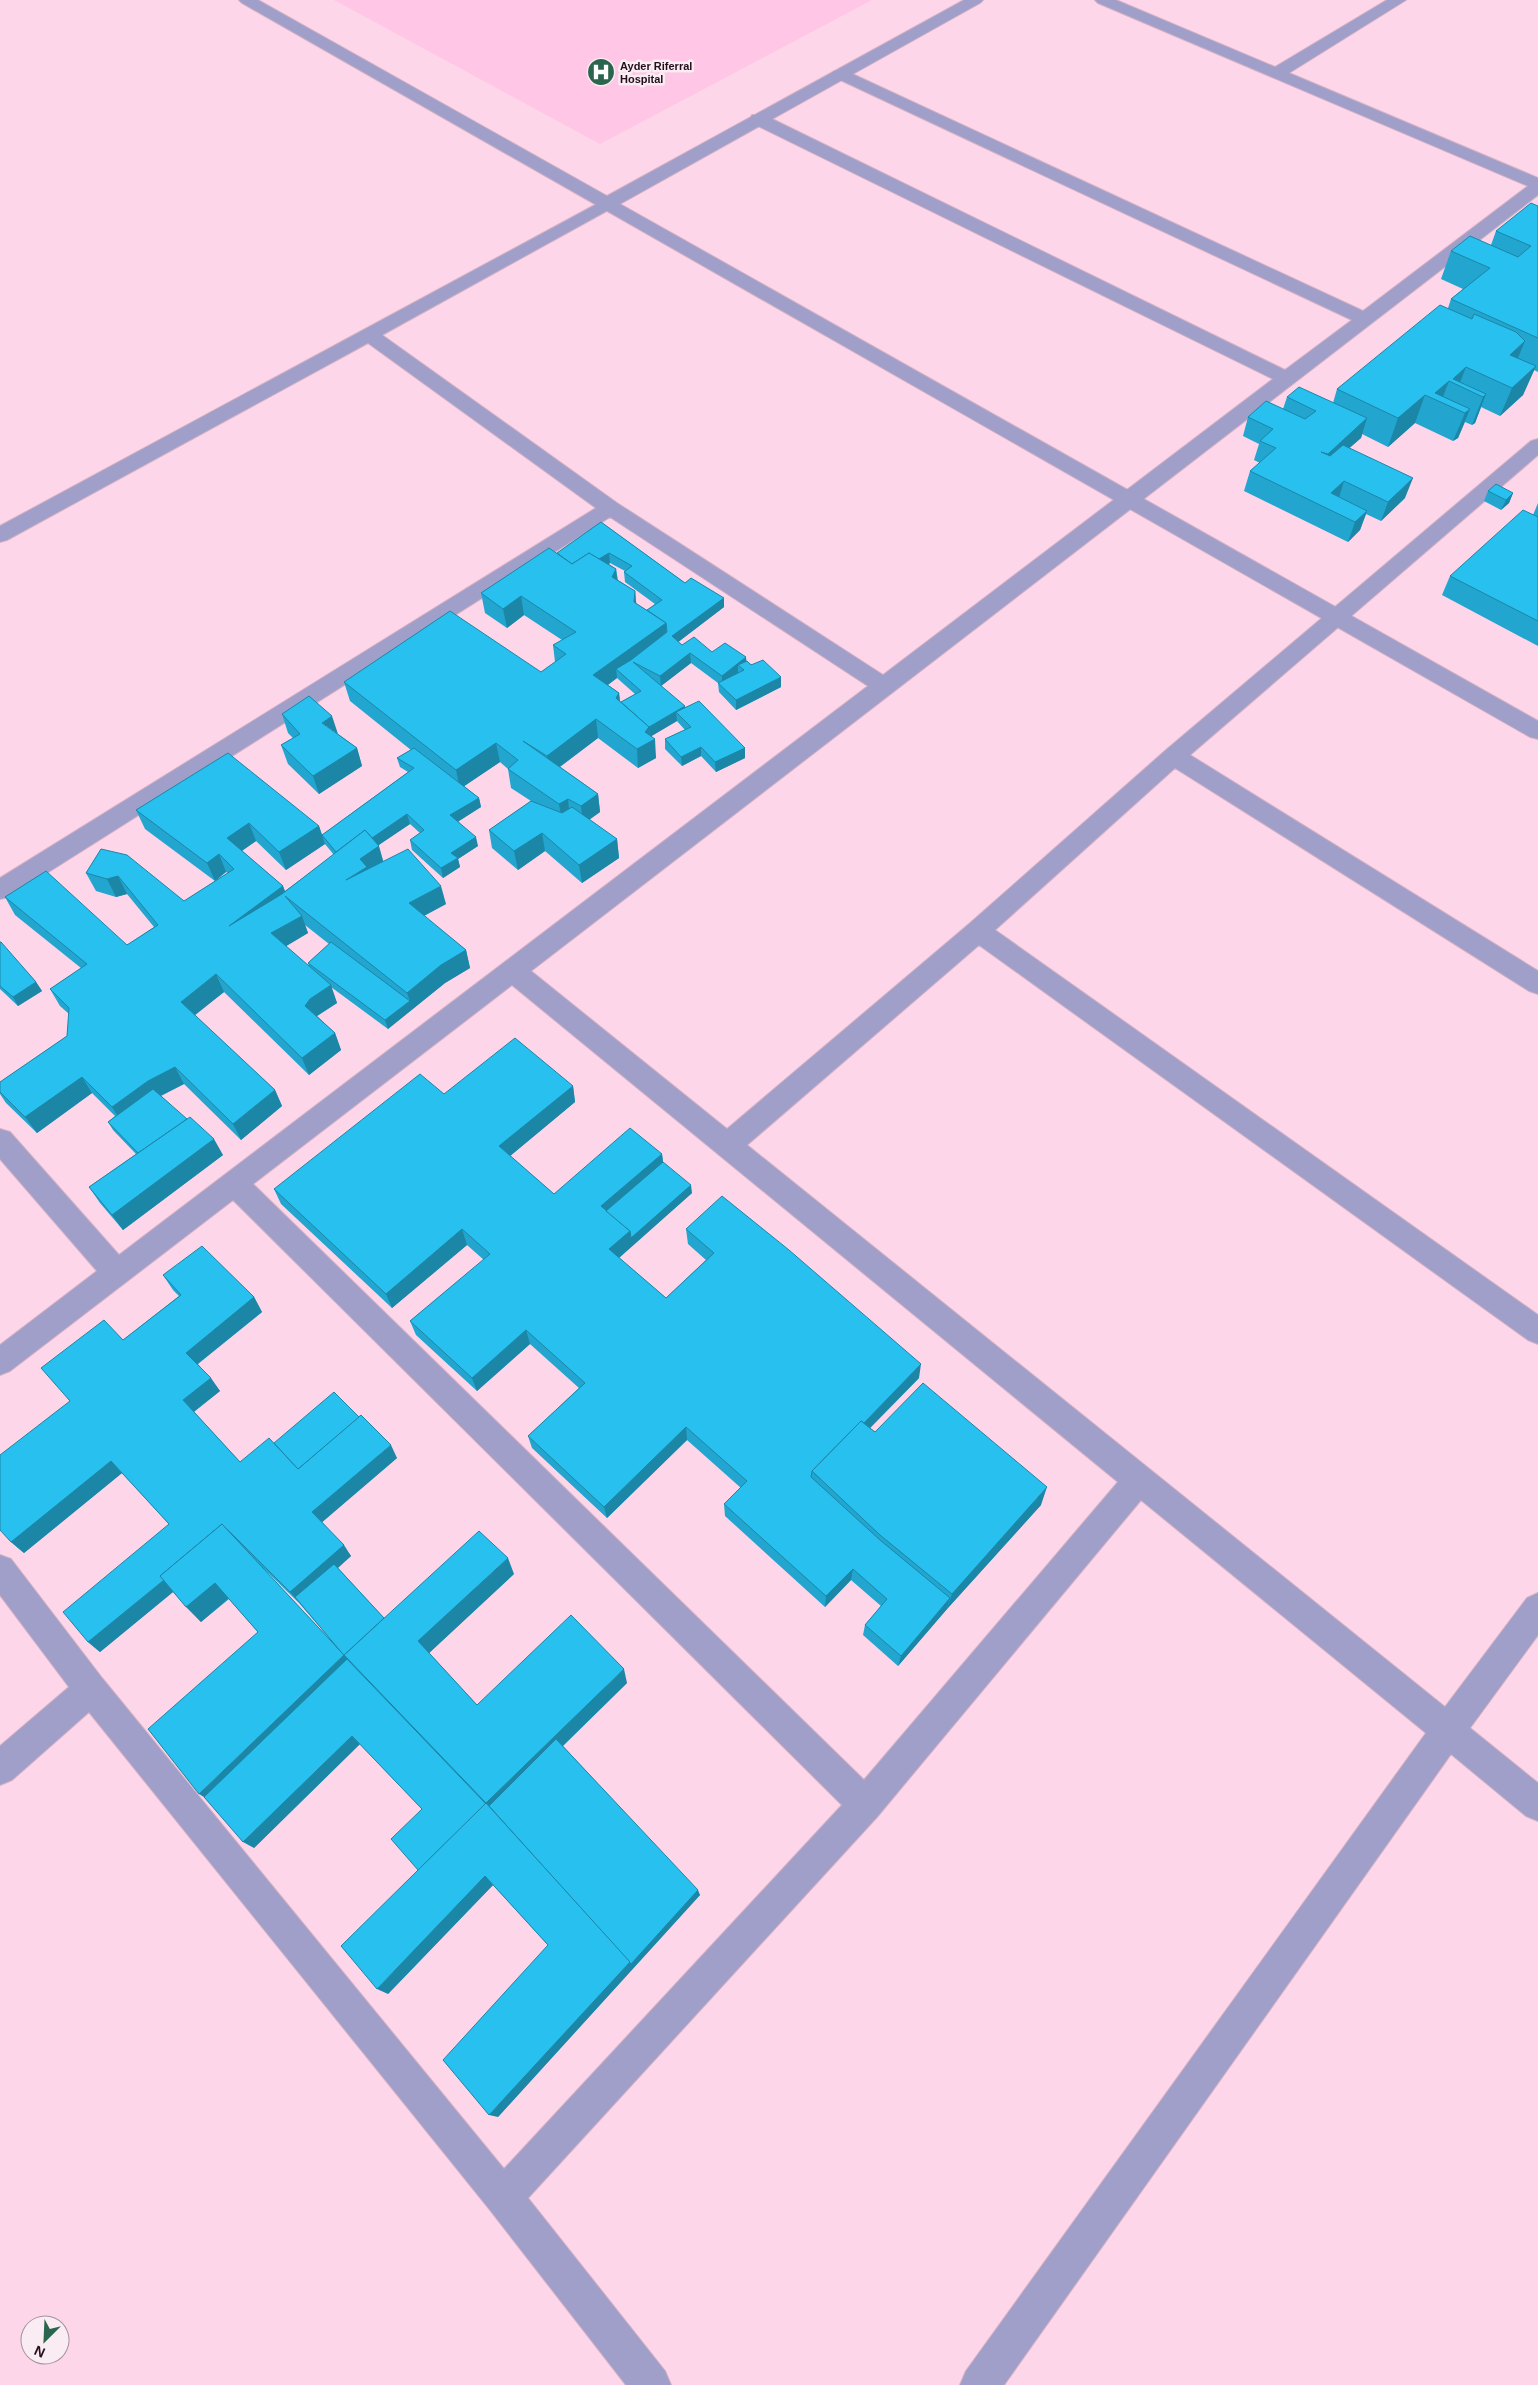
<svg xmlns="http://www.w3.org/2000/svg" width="1538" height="2385" font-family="Helvetica,sans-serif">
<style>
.built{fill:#ffc6e5}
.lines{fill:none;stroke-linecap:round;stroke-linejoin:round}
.minor-casing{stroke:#d6b2c5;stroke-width:2}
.tertiary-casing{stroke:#d6b2c5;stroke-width:2}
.minor{fill:#9f9fc9;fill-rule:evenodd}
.tertiary{fill:#9f9fc9;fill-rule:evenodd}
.wall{fill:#22a5ce;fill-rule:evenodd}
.shaded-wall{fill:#1c86a7}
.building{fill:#28c0ef;stroke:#1c86a7}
.labels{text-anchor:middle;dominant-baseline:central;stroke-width:5;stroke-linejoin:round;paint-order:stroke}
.far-poi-label{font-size:11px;font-weight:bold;fill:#240e1b;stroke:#f9ecf2;text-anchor:start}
</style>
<rect width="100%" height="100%" fill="#fdd6ea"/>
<polygon class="built" points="334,0 872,0 600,144"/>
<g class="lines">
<g class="minor-casing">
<path id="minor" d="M 1095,0 L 1116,0 L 1275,67 L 1387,0 L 1406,0 L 1289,73 L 1538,178 L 1538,195 L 531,971 L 727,1129 L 969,924 L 1166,750 L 1531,441 L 1538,439 L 1538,455 L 1190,755 L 1538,971 L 1538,994 L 1529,991 L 1175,768 L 995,930 L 1538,1315 L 1538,1344 L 1528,1340 L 979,945 L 747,1145 L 1445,1707 L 1527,1598 L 1538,1593 L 1538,1635 L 1470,1728 L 1538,1783 L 1538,1821 L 1526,1816 L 1451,1754 L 1004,2385 L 960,2385 L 966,2371 L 1426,1733 L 1141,1500 L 877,1817 L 528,2198 L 665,2371 L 671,2385 L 626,2385 L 490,2210 L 89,1712 L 12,1780 L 0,1785 L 0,1746 L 69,1687 L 0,1595 L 0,1555 L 11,1559 L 102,1678 L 504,2169 L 842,1805 L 233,1200 L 10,1371 L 0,1375 L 0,1345 L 97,1271 L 0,1159 L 0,1129 L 10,1132 L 119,1255 L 868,686 L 610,517 L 9,897 L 0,899 L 0,878 L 596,508 L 368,343 L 7,540 L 0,542 L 0,526 L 606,199 L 612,200 L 615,204 L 612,208 L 382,335 L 617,503 L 883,675 L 1273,379 L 752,123 L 750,119 L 752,115 L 764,115 L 1285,370 L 1352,320 L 834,77 L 832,74 L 834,71 L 846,71 L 1363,311 L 1528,186 L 1098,3 ZM 512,985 L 1118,1482 L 864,1780 L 253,1184 Z"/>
</g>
<g class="tertiary-casing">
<polygon id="tertiary" points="239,0 258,0 607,196 964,0 983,0 980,3 620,204 1538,721 1538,739 1530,737 242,3"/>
</g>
<use href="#minor" class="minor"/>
<use href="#tertiary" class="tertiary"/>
</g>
<g class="wall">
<polygon points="1538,206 1538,372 1534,370 1523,395 1500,416 1481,407 1475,423 1472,425 1465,422 1458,438 1453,441 1415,423 1388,447 1362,434 1361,438 1349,448 1405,498 1381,521 1366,514 1360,530 1348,542 1244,491 1250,471 1260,463 1254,460 1259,444 1243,436 1248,417 1283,409 1287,397 1333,403 1337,389 1448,308 1451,299 1463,289 1441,279 1451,251 1491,245 1496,231"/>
<polygon points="1488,491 1513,493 1509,503 1501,510 1484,501"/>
<polygon points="1538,503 1538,646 1442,595 1450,576 1533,515"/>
<path d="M 601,522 L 685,583 L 724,598 L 724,607 L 678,642 L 682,645 L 747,661 L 781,687 L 736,710 L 719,692 L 718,683 L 691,663 L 661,686 L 686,708 L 745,748 L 745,758 L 716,772 L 701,756 L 682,766 L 665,749 L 665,739 L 685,730 L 677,721 L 651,736 L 656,758 L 638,768 L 598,738 L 560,767 L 598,794 L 600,812 L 589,820 L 617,839 L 619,858 L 582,883 L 545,851 L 518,870 L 492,848 L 489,830 L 531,801 L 511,788 L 508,769 L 500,762 L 464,786 L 479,798 L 481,807 L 458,821 L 478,846 L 458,859 L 460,867 L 443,878 L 412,850 L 410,840 L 420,833 L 410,824 L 378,845 L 383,861 L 446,904 L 424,916 L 466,950 L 470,968 L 445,983 L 388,1029 L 331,987 L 337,1003 L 317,1016 L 335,1033 L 341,1050 L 309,1075 L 224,992 L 194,1015 L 275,1090 L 282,1106 L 241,1140 L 184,1084 L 161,1096 L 223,1155 L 123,1230 L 100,1203 L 89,1187 L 136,1154 L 113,1130 L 108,1122 L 115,1116 L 92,1093 L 37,1133 L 6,1103 L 0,1094 L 0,1082 L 67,1036 L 69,1014 L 60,1006 L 50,989 L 81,968 L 15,915 L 5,897 L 127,945 L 154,927 L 127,894 L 116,897 L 96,891 L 86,873 L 101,849 L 184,901 L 228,873 L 226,872 L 215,881 L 145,829 L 136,810 L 319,826 L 322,835 L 408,772 L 400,767 L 397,758 L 411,750 L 350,701 L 344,682 L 541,672 L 555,662 L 553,645 L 562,640 L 524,615 L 507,628 L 485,613 L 481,593 L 557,553 ZM 610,563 L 625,571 L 624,572 L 625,582 L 655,604 L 647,610 L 636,604 L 635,591 L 618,580 L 616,569 L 609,564 ZM 617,678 L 635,694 L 621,702 L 620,701 L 619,693 L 608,685 ZM 256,841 L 286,870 L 325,844 L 334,855 L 285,891 L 283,886 L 242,851 ZM 305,925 L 329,944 L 308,963 L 309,967 L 286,946 L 308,933 Z"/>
<polygon points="282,714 338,734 357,748 362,766 319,794 288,764 281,745 293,738 288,733"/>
<polygon points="0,942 36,982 42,991 18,1006 0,989"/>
<polygon points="573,1086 575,1102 510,1156 554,1194 662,1154 663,1162 692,1193 619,1258 666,1298 706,1260 688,1244 686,1229 919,1378 870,1428 875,1432 1041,1505 947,1609 898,1666 863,1635 865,1625 881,1606 851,1580 825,1607 725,1516 724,1504 741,1488 687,1440 607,1518 532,1448 528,1436 579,1388 530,1344 477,1391 416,1335 410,1321 484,1260 467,1245 392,1308 281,1204 274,1189 444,1094"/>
<path d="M 163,1275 L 254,1297 L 262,1312 L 198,1364 L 220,1391 L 194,1412 L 240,1462 L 274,1443 L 397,1458 L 322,1522 L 351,1556 L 338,1568 L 384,1618 L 514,1574 L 429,1653 L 477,1705 L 627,1683 L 563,1746 L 700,1895 L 498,2117 L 548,1945 L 493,1885 L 388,1994 L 418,1870 L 422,1809 L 360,1744 L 254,1848 L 258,1632 L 229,1599 L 201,1622 L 173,1592 L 100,1652 L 88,1642 L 169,1524 L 122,1473 L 24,1553 L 11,1542 L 123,1340 L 179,1296 L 173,1290 ZM 255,1560 L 299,1603 L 337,1647 Z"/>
</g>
<g class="shaded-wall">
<polygon points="1525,341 1513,370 1510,355"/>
<polygon points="1536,366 1523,395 1500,416 1512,388"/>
<polygon points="1466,367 1459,385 1453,379"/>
<polygon points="1449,381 1441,402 1435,393"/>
<polygon points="1486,394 1475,423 1472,425 1483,397"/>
<polygon points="1425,395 1415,423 1388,447 1398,418"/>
<polygon points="1470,409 1458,438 1453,441 1465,413"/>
<polygon points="1367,418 1361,438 1321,473 1328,454"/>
<polygon points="1413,478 1405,498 1381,521 1388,502"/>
<polygon points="1344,481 1338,501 1331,493"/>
<polygon points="1513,493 1509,503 1501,510 1506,500"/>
<polygon points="1367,511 1360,530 1348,542 1355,522"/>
<polygon points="609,553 610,563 575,584 574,574"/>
<polygon points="616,569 618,588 612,577"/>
<polygon points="635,591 637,611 634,602"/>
<polygon points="521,596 524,615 507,628 503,609"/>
<polygon points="724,598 724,607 673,646 672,636"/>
<polygon points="666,623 667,642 633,662 616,669 617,678 595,694 593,675"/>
<polygon points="690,653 691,663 661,686 660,676"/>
<polygon points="746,657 747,667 738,665 738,674 722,686 722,676"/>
<polygon points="781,677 781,687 736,710 736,700"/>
<polygon points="619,693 621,712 616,698"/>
<polygon points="685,706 686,716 676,712 677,721 650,737 649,727"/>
<polygon points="332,716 338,734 322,723"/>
<polygon points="596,719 598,738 550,774 547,756"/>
<polygon points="649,727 650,742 655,739 656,758 638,768 637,749 645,732"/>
<polygon points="496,743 500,762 460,789 456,770"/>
<polygon points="701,747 701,756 682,766 681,757"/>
<polygon points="357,748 362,766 319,794 313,776"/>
<polygon points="745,748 745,758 716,772 715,762"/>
<polygon points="598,794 600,812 583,824 581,806"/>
<polygon points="479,798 481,807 453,825 450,815"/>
<polygon points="568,799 570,818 562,822 559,804"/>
<polygon points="407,814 410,824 345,868 342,859"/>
<polygon points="249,823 256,841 234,856 227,838"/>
<polygon points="319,826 325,844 286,870 279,852"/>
<polygon points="542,833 545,851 518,870 514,851"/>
<polygon points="476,837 478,846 458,859 460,867 443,878 441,868 451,853"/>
<polygon points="617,839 619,858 582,883 579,865"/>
<polygon points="379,846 384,864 346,880 360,859"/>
<polygon points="219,854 226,872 215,881 207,863"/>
<polygon points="118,876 127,894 116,897 107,879"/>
<polygon points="283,886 287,898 229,926"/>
<polygon points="441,886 446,904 414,921 409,903"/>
<polygon points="302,916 308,933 278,951 271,933"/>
<polygon points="466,950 470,968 445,983 388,1029 385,1020 410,1001 407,993 441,965"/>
<polygon points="216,974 224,992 189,1020 181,1002"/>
<polygon points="36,982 42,991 18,1006 13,997"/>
<polygon points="331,985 337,1003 317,1016 305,1006 310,999"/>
<polygon points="335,1033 341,1050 309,1075 302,1058"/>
<polygon points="175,1067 184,1084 158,1097 122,1123 112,1107 148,1081"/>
<polygon points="82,1077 92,1093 37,1133 25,1117"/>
<polygon points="573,1086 575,1102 503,1162 499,1146"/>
<polygon points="275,1090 282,1106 241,1140 233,1124"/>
<polygon points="214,1139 223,1155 123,1230 112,1215"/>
<polygon points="662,1154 664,1170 608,1218 601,1206"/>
<polygon points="691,1185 692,1193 612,1264 609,1249 630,1231"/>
<polygon points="462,1229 467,1245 392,1308 386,1294"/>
<polygon points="254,1297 262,1312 195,1366 186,1353"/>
<polygon points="526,1330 530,1344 477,1391 472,1378"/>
<polygon points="921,1364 919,1378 820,1479 814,1474"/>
<polygon points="211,1378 220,1391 192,1413 183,1400"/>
<polygon points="686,1427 687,1440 607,1518 604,1507"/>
<polygon points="391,1445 397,1458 320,1524 312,1512"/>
<polygon points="111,1461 122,1473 24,1553 11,1542"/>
<polygon points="1047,1487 1041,1505 947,1609 952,1594"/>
<polygon points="226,1530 235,1541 100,1652 88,1642"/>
<polygon points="344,1545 351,1556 299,1602 290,1592"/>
<polygon points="508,1558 514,1574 427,1655 418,1641"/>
<polygon points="853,1569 851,1580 825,1607 826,1596"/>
<polygon points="215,1583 229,1598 201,1622 186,1607"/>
<polygon points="950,1598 947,1609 898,1666 901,1656"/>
<polygon points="344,1655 355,1668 215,1804 199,1794"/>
<polygon points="624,1669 627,1683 494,1813 486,1803"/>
<polygon points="352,1736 360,1744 254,1848 243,1842"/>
<polygon points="485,1876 493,1885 388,1994 377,1989"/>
<polygon points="698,1890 700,1895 498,2117 489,2115 630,1962"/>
</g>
<g class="building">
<polygon points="1531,203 1538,206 1538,338 1451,299 1490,268 1451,251 1470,236 1518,257 1531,246 1496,231"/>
<polygon points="1440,305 1472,319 1474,314 1516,332 1525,341 1510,355 1536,366 1512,388 1466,367 1453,379 1486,394 1483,397 1449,381 1435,393 1470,409 1465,413 1425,395 1398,418 1337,389"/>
<polygon points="1299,387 1367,418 1328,454 1321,452 1330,456 1343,445 1413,478 1388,502 1344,481 1331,493 1367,511 1355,522 1250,471 1276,448 1260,441 1273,429 1248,417 1266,401 1305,419 1316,411 1287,397"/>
<polygon points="1496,484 1513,493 1506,500 1488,491"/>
<polygon points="1523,510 1538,517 1538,621 1450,576"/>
<polygon points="601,522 685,583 691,578 724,598 672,636 682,645 694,637 712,652 725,643 746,657 722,676 690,653 660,676 633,662 685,706 649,727 621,702 641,691 616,669 631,660 667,632 666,623 647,610 662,600 624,572 632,566 609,553 599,559 589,553 572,564 557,553"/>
<polygon points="549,548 572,564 589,553 616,569 612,577 635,591 634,602 666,623 593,675 619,693 616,698 649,727 645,732 655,739 637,749 596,719 547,756 523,741 598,794 581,806 568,799 559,804 508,769 518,760 496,743 456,770 344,682 450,611 541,672 566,654 553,645 576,632 521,596 503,609 481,593"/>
<polygon points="763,660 781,677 736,700 718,683 744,670 738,665 747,661 751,665"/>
<polygon points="309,696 332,716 322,723 357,748 313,776 281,745 300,734 282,714"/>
<polygon points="699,701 745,748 715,762 701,747 681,757 665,739 691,727 676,712"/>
<polygon points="414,748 479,798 450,815 476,837 451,853 458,858 441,868 410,840 424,830 407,814 372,838 365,830 336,852 322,835 414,768 397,758"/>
<polygon points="228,753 319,826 279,852 249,823 227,838 283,886 229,926 282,894 365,830 379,846 360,859 367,867 346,880 408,849 441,886 409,903 466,950 441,965 407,993 285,896 302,916 271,933 331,985 310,999 305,1006 335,1033 302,1058 216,974 181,1002 275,1090 233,1124 175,1067 148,1081 112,1107 82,1077 25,1117 0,1092 0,1082 67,1036 69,1008 50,989 87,964 5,897 46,871 127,945 158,925 118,876 107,879 86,873 101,849 127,855 184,901 234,869 219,854 207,863 136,810"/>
<polygon points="531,801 562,813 572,807 617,839 579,865 542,833 514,851 489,830"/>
<polygon points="0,942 1,942 36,982 13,997 0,986"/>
<polygon points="331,942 410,1001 385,1020 308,963"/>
<polygon points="515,1038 573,1086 499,1146 554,1194 630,1128 662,1154 601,1206 630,1231 609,1249 666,1298 714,1253 686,1229 722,1196 789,1250 921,1364 864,1423 861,1421 812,1471 811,1477 880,1540 950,1598 901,1656 865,1625 887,1599 853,1569 826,1596 724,1504 747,1481 686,1427 604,1507 528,1436 585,1383 526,1330 472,1378 410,1321 490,1254 462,1229 386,1294 274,1189 420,1074 444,1094"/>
<polygon points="153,1089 187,1119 138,1153 108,1122"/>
<polygon points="190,1117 214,1139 112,1215 89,1187"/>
<polygon points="663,1162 691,1185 631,1238 630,1231 606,1211"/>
<polygon points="202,1246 254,1297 186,1353 211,1378 183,1400 240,1462 269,1438 298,1469 361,1415 391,1445 312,1512 344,1545 290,1592 222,1524 160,1576 164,1580 88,1642 63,1612 169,1524 111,1461 11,1542 0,1530 0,1455 70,1401 41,1368 104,1320 123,1340 181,1295 163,1275"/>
<polygon points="923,1383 1047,1487 952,1594 880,1535 812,1471 861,1421 875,1432"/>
<polygon points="334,1392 359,1417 298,1469 274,1443"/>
<polygon points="222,1524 344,1655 199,1794 148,1729 258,1632 215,1583 186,1607 160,1576"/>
<polygon points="479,1531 508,1558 418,1641 477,1705 571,1615 624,1669 486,1803 344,1655"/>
<polygon points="334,1564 384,1618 344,1655 347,1659 295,1597"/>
<polygon points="347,1659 486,1804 418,1870 391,1839 422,1809 352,1736 243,1842 204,1797"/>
<polygon points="556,1739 698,1890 631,1964 489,1806"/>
<polygon points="486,1803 630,1962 489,2115 443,2060 548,1945 485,1876 377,1989 341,1946"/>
</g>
<defs>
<g id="hospital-disc" transform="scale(1.4375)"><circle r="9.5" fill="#2c654e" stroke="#f9ecf2"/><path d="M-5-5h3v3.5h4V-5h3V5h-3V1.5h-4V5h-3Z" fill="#fff"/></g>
</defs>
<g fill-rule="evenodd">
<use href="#hospital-disc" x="601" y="72"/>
</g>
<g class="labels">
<g class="far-poi-label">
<text x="620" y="66">Ayder Riferral<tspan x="620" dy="13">Hospital</tspan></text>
</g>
</g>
<g transform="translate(45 2340) rotate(204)"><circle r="24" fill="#f9ecf2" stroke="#a4939c"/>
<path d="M0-4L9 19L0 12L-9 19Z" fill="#2c654e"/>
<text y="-8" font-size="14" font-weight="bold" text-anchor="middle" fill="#240e1b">N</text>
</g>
</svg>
